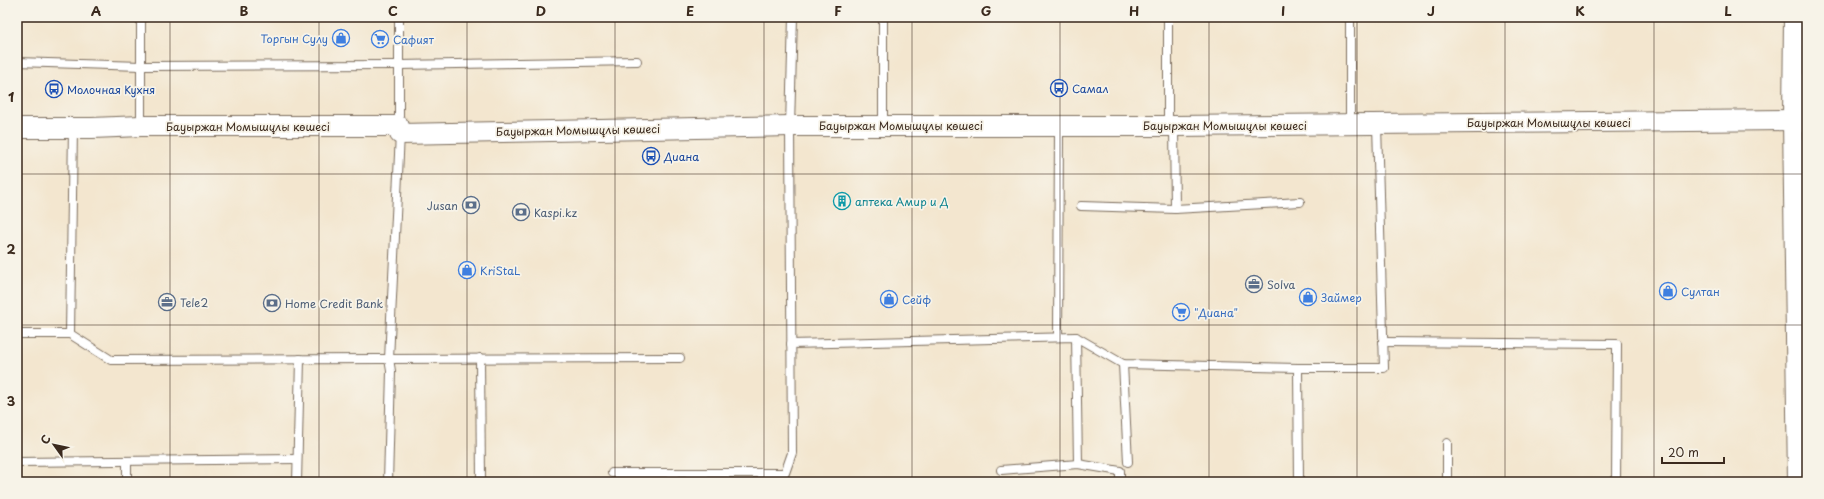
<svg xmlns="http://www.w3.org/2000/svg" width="1824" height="499" font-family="'Playpen Sans',sans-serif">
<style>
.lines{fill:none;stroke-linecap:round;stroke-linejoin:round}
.service-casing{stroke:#7b6c5c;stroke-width:10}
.tertiary-casing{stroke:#7b6c5c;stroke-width:22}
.service{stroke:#fff;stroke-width:8}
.tertiary{stroke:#fff;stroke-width:20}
.grid{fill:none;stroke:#3b2a1e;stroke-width:1;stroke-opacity:0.55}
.labels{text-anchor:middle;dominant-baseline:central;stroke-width:3.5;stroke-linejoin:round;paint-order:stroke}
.shop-label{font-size:11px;fill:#366cbe;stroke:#f7f3e8;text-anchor:start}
.transit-label{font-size:11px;fill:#164399;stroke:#f7f3e8;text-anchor:start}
.street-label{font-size:11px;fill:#3b2a1e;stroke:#f7f3e8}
.culture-label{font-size:11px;fill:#0d838f;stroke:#f7f3e8;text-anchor:start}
.service-label{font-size:11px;fill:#4e5e75;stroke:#f7f3e8;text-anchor:start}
.neatline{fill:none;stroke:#3b2a1e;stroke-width:1.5}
.grid-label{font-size:13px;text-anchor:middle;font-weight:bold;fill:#3b2a1e}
</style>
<rect width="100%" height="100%" fill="#f7f3e8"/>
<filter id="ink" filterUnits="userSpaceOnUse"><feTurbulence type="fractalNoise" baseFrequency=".025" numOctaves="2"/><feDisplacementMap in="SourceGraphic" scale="8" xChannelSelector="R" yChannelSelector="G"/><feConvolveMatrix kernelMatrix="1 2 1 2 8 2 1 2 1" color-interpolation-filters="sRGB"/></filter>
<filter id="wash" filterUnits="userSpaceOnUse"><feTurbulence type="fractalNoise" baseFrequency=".012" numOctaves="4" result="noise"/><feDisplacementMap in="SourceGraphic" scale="16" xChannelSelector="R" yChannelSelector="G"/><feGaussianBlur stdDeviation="0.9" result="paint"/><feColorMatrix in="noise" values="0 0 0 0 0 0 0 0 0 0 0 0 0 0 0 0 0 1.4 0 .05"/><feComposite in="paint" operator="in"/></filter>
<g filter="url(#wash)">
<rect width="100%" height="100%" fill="#f3e6cf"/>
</g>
<g filter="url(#ink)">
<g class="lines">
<g class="service-casing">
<g id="service">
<polyline points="141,17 141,126"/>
<polyline points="1168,17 1168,125"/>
<polyline points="1350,17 1350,124"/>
<polyline points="17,62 141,66 399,65 637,61"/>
<polyline points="399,126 399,17"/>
<polyline points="883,126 883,17"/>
<polyline points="1081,206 1175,209 1174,126"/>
<polyline points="1175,209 1300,202"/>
<polyline points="17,334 70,334 111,360 680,358"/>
<polyline points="70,334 73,128"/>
<polyline points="1058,337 1059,126"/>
<polyline points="1076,337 1078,464"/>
<polyline points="1383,342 1617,344 1616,482"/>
<polyline points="791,344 1076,337 1123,364 1298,368 1384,368 1377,125"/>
<polyline points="480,358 481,482"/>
<polyline points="1123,364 1128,462"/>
<polyline points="1298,368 1299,482"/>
<polyline points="1447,443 1447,482"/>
<polyline points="127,461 127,482"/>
<polyline points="17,462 297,459"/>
<polyline points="1001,470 1078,464 1120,471 1120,482"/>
<polyline points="612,473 785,473 792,453 790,126 793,17"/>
<polyline points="297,482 300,359"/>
<polyline points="388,482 391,371 389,359 400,134"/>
</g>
</g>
<g class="tertiary-casing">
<g id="tertiary">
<polyline points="1794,17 1793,120 1798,482"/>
<polyline points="17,128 92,128 141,126 399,126 400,134 790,126 1174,126 1793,120"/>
</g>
</g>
<use href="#service" class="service"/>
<use href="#tertiary" class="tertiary"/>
</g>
</g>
<path class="grid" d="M 170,17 L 170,482M 319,17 L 319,482M 467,17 L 467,482M 615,17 L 615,482M 764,17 L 764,482M 912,17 L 912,482M 1060,17 L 1060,482M 1209,17 L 1209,482M 1357,17 L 1357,482M 1505,17 L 1505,482M 1654,17 L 1654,482M 17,174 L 1807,174M 17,325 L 1807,325"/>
<defs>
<g id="shop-ring" transform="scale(0.9)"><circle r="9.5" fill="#f7f3e8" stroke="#3f7fe0" stroke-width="1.5"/><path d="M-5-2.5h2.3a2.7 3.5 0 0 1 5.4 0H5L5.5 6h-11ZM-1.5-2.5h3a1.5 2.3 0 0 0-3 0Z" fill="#3f7fe0"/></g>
<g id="supermarket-ring" transform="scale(0.9)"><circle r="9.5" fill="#f7f3e8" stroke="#3f7fe0" stroke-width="1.5"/><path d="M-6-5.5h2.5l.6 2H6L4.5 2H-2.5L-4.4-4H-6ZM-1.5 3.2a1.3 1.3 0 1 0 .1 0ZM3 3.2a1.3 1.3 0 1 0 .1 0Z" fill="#3f7fe0"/></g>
<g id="bus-ring" transform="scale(0.9)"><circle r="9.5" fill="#f7f3e8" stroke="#1a4fb4" stroke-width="1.5"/><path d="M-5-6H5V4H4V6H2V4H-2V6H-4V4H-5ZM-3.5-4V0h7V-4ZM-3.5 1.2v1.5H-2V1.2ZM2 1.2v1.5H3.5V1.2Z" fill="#1a4fb4"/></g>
<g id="building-ring" transform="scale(0.9)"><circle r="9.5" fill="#f7f3e8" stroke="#0f9aa8" stroke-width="1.5"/><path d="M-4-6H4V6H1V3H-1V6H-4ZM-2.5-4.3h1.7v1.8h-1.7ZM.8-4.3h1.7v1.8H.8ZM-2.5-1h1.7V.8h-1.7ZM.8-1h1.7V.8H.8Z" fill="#0f9aa8"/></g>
<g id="bank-ring" transform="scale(0.9)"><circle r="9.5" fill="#f7f3e8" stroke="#5c6f8a" stroke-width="1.5"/><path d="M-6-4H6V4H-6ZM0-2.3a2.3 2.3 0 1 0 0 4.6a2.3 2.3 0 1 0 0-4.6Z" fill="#5c6f8a"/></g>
<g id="office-ring" transform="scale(0.9)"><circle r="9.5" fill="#f7f3e8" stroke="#5c6f8a" stroke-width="1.5"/><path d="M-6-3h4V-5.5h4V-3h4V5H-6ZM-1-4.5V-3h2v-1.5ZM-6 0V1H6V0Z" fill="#5c6f8a"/></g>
</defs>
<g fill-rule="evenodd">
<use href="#shop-ring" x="341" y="38"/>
<use href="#supermarket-ring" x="380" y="39"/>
<use href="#bus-ring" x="1059" y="88"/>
<use href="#bus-ring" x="54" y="89"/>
<use href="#bus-ring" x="651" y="156"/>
<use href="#building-ring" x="842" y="201"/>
<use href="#bank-ring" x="471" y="205"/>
<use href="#bank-ring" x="521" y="212"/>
<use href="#shop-ring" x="467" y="270"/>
<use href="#office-ring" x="1254" y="284"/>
<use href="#shop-ring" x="1668" y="291"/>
<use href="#shop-ring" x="1308" y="297"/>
<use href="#shop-ring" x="889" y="299"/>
<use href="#office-ring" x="167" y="302"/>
<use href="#bank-ring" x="272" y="303"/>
<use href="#supermarket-ring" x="1181" y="312"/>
</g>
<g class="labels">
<g class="shop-label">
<text x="328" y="38" text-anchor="end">Торгын Сулу</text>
<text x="393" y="39">Сафият</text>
<text x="480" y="270">KriStaL</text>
<text x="1681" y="291">Султан</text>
<text x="1321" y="297">Займер</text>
<text x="902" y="299">Сейф</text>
<text x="1194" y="312">"Диана"</text>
</g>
<g class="transit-label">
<text x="1072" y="88">Самал</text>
<text x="67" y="89">Молочная Кухня</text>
<text x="664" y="156">Диана</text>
</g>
<g class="street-label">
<text x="1549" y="122">Бауыржан Момышұлы көшесі</text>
<text x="901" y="125">Бауыржан Момышұлы көшесі</text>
<text x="1225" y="125">Бауыржан Момышұлы көшесі</text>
<text x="248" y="126">Бауыржан Момышұлы көшесі</text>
<text transform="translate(578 130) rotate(-1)">Бауыржан Момышұлы көшесі</text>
</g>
<g class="culture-label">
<text x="855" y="201">аптека Амир и Д</text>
</g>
<g class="service-label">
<text x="458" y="205" text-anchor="end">Jusan</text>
<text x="534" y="212">Kaspi.kz</text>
<text x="1267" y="284">Solva</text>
<text x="180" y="302">Tele2</text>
<text x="285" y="303">Home Credit Bank</text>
</g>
</g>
<rect width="1824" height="499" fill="none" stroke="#f7f3e8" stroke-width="44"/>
<g transform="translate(54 445) rotate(303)" stroke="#f7f3e8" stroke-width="3" paint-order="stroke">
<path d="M0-3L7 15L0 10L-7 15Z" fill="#3b2a1e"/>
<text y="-6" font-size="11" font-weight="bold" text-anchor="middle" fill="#3b2a1e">С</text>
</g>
<path d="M1662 457v6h62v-6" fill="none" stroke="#3b2a1e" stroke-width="2"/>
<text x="1668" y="457" font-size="12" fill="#3b2a1e" stroke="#f7f3e8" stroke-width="3" paint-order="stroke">20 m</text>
<rect x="22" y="22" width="1780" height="455" class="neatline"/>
<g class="grid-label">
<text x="96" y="16">A</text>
<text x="244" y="16">B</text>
<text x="393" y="16">C</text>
<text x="541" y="16">D</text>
<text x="690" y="16">E</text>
<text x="838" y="16">F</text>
<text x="986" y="16">G</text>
<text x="1134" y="16">H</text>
<text x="1283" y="16">I</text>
<text x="1431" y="16">J</text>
<text x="1580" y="16">K</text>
<text x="1728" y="16">L</text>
<text x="11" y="102">1</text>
<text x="11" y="254">2</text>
<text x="11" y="406">3</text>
</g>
</svg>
